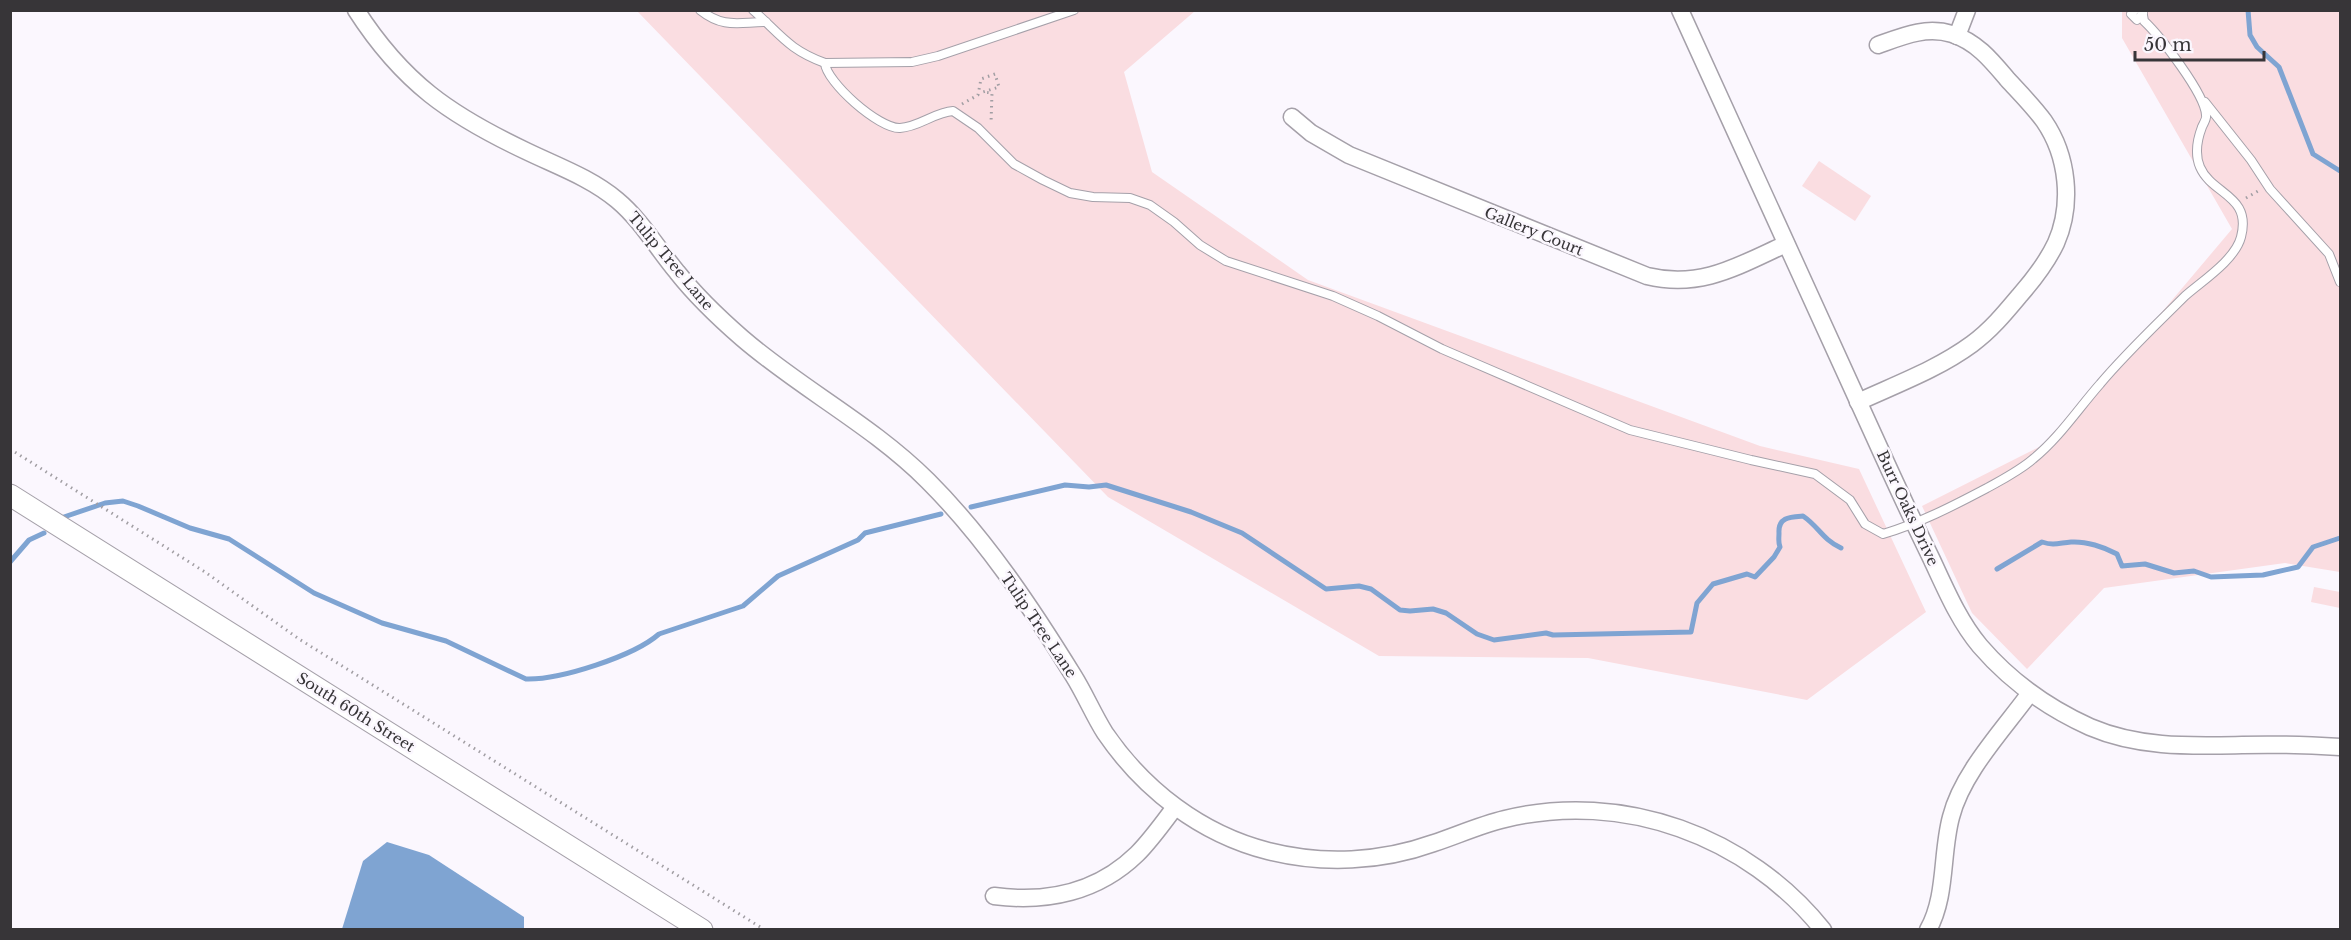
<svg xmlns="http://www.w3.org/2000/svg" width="2351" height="940" font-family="'Libre Baskerville',serif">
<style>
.green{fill:#fadde1}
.water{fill:#7fa4d2}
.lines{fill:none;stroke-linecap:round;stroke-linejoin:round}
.stream{stroke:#7fa4d2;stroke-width:5}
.service-casing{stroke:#a5a0a9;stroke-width:10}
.minor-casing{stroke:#a5a0a9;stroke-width:19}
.tertiary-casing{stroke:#a5a0a9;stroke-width:23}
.path{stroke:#a19ea3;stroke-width:3;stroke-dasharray:1.5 4.5;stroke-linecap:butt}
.service{stroke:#fff;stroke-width:8}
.minor{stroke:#fff;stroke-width:16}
.tertiary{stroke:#fff;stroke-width:21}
.labels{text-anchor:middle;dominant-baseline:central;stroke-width:5;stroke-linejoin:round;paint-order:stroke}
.street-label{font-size:15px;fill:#373538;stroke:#fbf7fe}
</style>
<rect width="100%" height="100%" fill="#fbf7fe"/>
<g class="green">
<polygon points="637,11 1195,11 1124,72 1152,172 1308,280 1760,446 1859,469 1926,612 1807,700 1588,658 1379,656 1108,497"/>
<polygon points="2122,11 2340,11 2340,572 2285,563 2104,588 2027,669 1972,613 1922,506 2041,446 2135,344 2232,229 2122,38"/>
<polygon points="1819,161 1871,196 1855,221 1802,186"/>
<polygon points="2314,587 2340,592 2340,608 2311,602"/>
</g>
<polygon class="water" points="387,842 429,855 524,917 524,929 342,929 363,861"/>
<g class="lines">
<g class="stream">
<polyline points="2248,10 2250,35 2257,47 2279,67 2313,154 2340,171"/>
<path d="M 971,507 L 1065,485 L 1089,487 L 1106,485 L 1191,512 L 1242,533 L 1326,589 L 1359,586 L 1371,589 L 1400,610 L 1410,611 L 1433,609 L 1446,613 L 1477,634 L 1494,640 L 1546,633 L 1553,635 L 1691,632 L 1697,603 L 1713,584 L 1747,574 L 1755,577 L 1774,557 L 1780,547 C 1778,542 1779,539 1779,533 C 1778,517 1790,517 1803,516 C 1819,527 1822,539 1841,548"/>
<path d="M 61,518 L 105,503 L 123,501 L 138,506 L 190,528 L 229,539 L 314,593 L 382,623 L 446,641 L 526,679 C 560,680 634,656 659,634 L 743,606 L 778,576 L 858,540 L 865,533 L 941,514"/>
<polyline points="10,562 29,540 44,533"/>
<path d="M 1997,569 L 2042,542 C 2054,546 2059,543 2071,542 C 2086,541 2104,547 2117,554 L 2122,566 L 2145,564 L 2174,573 L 2194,571 L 2211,577 L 2263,575 L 2298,567 L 2313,547 L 2340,538"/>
</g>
<g class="service-casing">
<g id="service">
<path d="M 700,10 C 724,29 739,22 766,22"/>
<path d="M 753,10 C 781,35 789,50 825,63 L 912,62 L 938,56 L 1074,10"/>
<polyline points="2135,10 2131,14 2137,20 2143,13"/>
<path d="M 825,63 C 826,82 879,129 900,128 C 919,127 935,112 953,111 L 978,128 L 1014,164 L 1043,180 L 1070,193 L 1093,197 L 1130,198 L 1150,205 L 1174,222 L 1200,245 L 1226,261 L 1333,296 L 1378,316 L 1442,349 L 1630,430 L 1751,460 L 1815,474 L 1850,500 L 1865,524 L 1883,534 C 1920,523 1953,506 1987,488 C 2003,479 2019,471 2033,459 C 2059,438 2078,409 2100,384 C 2126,353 2156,325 2185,296 C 2202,281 2235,260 2241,237 C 2252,195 2212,195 2200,167 C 2195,155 2197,140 2202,127 C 2203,124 2207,119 2206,115 C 2205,94 2160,36 2144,21 L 2142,10"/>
<polyline points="2205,102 2251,160 2270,189 2329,254 2340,282"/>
</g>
</g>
<g class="minor-casing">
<g id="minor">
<path d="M 356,10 C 403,83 450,115 526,151 C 557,166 591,178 617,200 C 641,220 657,248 677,272 C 696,296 719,318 742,338 C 801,389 872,425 928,481 C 985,538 1031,607 1073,675 C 1085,694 1093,714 1105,733 C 1144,790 1201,834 1268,851 C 1323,865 1381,862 1434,843 C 1458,835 1480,825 1505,819 C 1622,790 1748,836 1823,930"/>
<path d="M 1680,10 C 1745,152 1809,294 1874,436 C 1893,478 1912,519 1932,560 C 1946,590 1959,621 1980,646 C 2011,682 2048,708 2090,727 C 2139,748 2190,746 2242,745 C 2275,744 2307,745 2340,747"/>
<polyline points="1957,36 1967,10"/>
<path d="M 1292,117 L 1311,133 L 1349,155 L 1647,276 C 1701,289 1738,266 1786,244"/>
<path d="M 1858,402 C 1897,384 1938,369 1972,344 C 1991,330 2005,313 2020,295 C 2034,279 2047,262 2056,243 C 2073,204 2068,156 2044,121 C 2033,106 2020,93 2008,80 C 1992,61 1977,42 1952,34 C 1926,26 1903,36 1878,45"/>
<path d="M 994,896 C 1047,903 1098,892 1137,854 C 1151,840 1163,823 1175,807"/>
<path d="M 1928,930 C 1947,896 1941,854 1951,817 C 1962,773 2003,730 2030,693"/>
</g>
</g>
<g class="tertiary-casing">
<polyline id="tertiary" points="10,495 702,930"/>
</g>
<g class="path">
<polyline points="962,104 978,95 981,79 995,74 999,87 983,92 992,93 991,123"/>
<polyline points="2246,198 2258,191"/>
<polyline points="10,449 205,572 299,639 765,930"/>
</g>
<use href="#service" class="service"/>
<use href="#minor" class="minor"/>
<use href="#tertiary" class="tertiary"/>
</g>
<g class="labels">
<g class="street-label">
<text transform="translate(1534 231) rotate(22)">Gallery Court</text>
<text transform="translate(671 261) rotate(50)">Tulip Tree Lane</text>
<text transform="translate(1908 508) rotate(65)">Burr Oaks Drive</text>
<text transform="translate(1039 625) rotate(56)">Tulip Tree Lane</text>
<text transform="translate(356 712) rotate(32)">South 60th Street</text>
</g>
</g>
<rect width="2351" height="940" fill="none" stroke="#373538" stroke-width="24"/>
<path d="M2135 51v9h129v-9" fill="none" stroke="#373538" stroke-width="3"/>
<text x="2144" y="51" font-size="18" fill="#373538" stroke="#fbf7fe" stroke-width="4.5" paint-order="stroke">50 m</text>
</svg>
